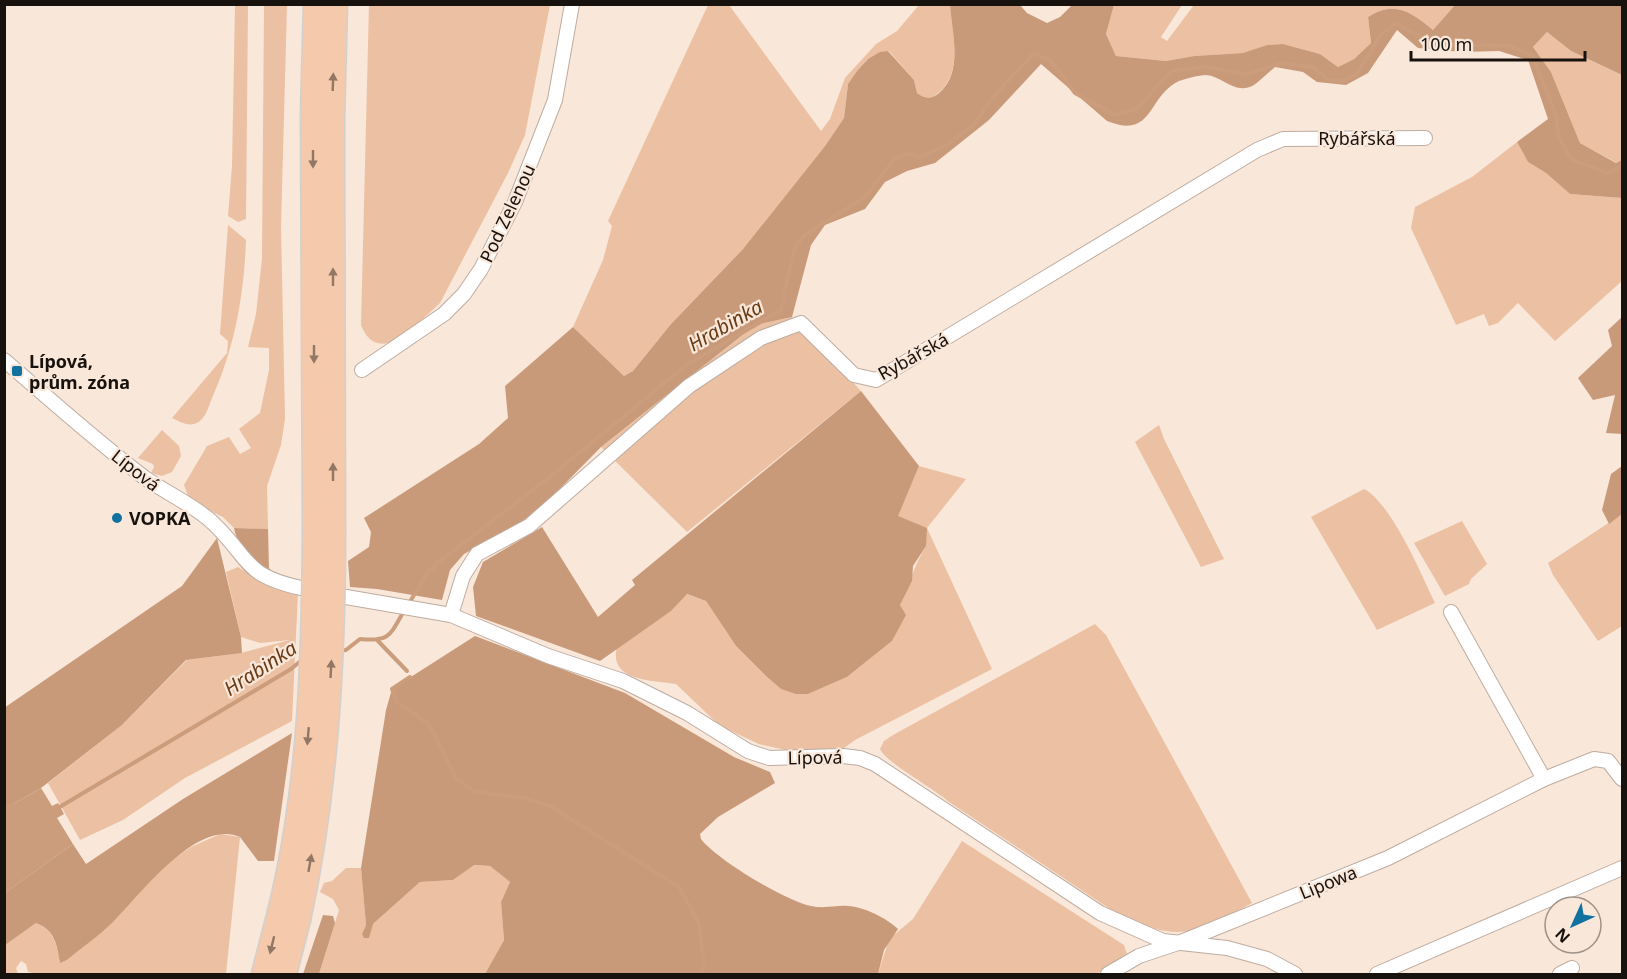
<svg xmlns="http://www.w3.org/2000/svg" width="1627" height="979" font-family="'Noto Sans',sans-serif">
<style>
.green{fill:#ecc0a2}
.forest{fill:#c89a7a}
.water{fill:#cb9d7c}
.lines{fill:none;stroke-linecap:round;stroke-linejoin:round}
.stream{stroke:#cb9d7c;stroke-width:4}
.street-casing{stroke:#beaca0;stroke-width:16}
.highway-casing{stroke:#d1d0cf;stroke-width:27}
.street{stroke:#fff;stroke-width:14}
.highway{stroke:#f5c9ab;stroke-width:24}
.highway-bridge-casing{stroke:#d1d0cf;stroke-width:27;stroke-linecap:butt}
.highway-bridge{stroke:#f5c9ab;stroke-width:24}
.oneway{fill:#927764}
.poi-dot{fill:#11719f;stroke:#f9e7da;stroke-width:2}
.labels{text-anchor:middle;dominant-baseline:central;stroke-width:4.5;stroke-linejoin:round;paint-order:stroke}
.street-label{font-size:18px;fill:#18120e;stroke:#f9e7da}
.poi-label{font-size:18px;font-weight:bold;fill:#18120e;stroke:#f9e7da;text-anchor:start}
.water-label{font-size:20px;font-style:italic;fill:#693c16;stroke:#f9e7da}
</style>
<rect width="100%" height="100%" fill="#f9e7da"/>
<g class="green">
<polygon points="235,5 248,5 246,219 238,222 228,216 232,166"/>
<polygon points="264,5 287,5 281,227 285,419 281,445 267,486 268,529 234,528 223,517 190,501 184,485 207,446 229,437 240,454 251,448 239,429 260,413 269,370 269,348 248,347 256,314 262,259"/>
<path d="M 369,5 L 550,5 L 525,135 L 508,173 L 440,303 L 414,327 L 388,343 C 374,346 366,338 361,325 Z"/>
<path d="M 708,5 L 729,5 L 821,131 L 830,119 L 845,78 L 876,44 L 897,31 L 919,5 L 950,5 C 952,34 964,73 937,94 C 930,100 924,98 917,93 L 914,80 L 889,51 L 868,59 L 857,71 L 848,84 L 844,118 L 825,146 L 743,249 L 671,324 L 633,371 L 624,376 L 573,327 L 603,260 L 612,226 L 608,221 Z"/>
<path d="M 1114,5 L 1182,5 L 1161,37 L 1167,41 L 1194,5 L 1455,5 L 1433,30 C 1411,12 1395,0 1368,17 L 1371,43 L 1354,59 L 1338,67 L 1320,54 L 1283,44 L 1267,45 L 1244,53 L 1194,56 L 1166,61 L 1116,56 L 1106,34 Z"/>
<polygon points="1547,32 1571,51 1622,75 1622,160 1617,163 1580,143 1551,72 1533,47"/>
<polygon points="1517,142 1528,162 1546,173 1570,194 1622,198 1622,281 1555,341 1518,303 1498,323 1489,326 1484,314 1456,325 1411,228 1415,207 1472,177"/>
<path d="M 228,225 L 246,240 C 244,295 235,347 212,398 C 208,408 205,421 194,424 C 186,426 179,421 172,418 L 227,353 L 228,341 L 220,334 Z"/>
<polygon points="792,317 861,391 687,532 601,447 755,325"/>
<polygon points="1159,425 1164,439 1224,559 1201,567 1135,442"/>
<polygon points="162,430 179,446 181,456 172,472 162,476 151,473 154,467 153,464 138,458"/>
<path d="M 919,466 L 966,479 L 927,528 L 992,669 L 855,740 L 844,748 L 790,751 L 759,744 L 720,726 L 676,684 C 652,680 608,681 617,647 L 671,611 L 686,594 L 706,601 L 736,646 L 767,677 L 781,689 L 808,694 L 847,677 L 892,641 L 905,615 L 900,605 C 910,584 914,565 926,546 L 897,516 Z"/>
<path d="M 1364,489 C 1392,504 1421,574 1435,603 L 1377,630 L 1311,517 Z"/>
<polygon points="1622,514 1622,626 1598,641 1553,575 1548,563"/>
<polygon points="1462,521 1487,564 1471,579 1469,584 1445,596 1414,543"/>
<polygon points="238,567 264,583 298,592 292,721 185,778 123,820 80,840 48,783 122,725 187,660 241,653 290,640 260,643 241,637 226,572"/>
<path d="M 1095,624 L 1106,635 L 1252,903 C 1196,933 1183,943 1122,917 L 949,802 C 935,789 885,762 880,749 L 884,741 L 893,735 Z"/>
<path d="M 220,834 L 240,837 L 226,974 L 38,974 L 28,972 L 26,964 L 21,961 L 16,968 L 18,974 L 5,974 L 4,945 L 36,923 C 54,930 57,945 60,963 L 67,960 L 172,860 L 191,847 Z"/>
<polygon points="962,841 1124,945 1128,958 1096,974 878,974 889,939 913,919"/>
<polygon points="473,865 490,866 510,882 501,902 504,940 485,974 319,974 339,910 333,899 320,892 324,883 332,881 346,868 361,868 366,925 362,934 420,882 453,880"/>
</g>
<g class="forest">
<path d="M 950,5 L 1020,5 L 1027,13 L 1047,23 L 1060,17 L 1072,5 L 1114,5 L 1106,34 L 1116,56 L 1166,61 L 1194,56 L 1243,53 L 1267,45 L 1283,44 L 1320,54 L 1338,67 L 1354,59 L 1371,43 L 1368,17 C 1395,0 1411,12 1433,30 L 1455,5 L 1622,5 L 1622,75 L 1571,51 L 1547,32 L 1533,47 L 1551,72 L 1580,143 L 1616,163 L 1622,160 L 1622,198 L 1570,194 L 1546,173 L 1528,162 L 1517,142 L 1548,119 L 1528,60 L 1499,51 L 1462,52 L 1418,48 L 1397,30 L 1368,73 L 1346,85 L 1317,82 L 1303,72 L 1275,67 C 1268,73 1261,80 1254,85 C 1235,96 1223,76 1206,75 C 1199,75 1185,79 1179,81 C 1147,96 1154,140 1107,121 L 1041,64 L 989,120 L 935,163 L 907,171 L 885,182 L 865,209 L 825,225 L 811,245 L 792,317 L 755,325 L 601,447 L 531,518 L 464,554 L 450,570 L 442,600 L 377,589 L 350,587 L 348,561 L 369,547 L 371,532 L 364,518 L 479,444 L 508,418 L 505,386 L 573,327 L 624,376 L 633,371 L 671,324 L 743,249 L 825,146 L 844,118 L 848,84 L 857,71 L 868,59 L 880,52 L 888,51 L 914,80 L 917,93 C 924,98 930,100 938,94 C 964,73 952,34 950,5 Z"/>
<polygon points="1622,317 1622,434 1606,433 1615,395 1593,400 1578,378 1612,346 1608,330"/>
<polygon points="861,391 919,466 898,516 927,528 926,546 913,566 912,581 900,605 906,615 892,641 847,677 808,694 796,694 781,689 767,677 736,646 706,601 687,594 671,611 600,661 476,616 473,587 483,562 542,527 598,617 635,585 632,580"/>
<polygon points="1622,466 1622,514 1609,524 1602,510 1611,474"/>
<path d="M 234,528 L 268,529 L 269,568 L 275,576 C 257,571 237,546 234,528 Z"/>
<polygon points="217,538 241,637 242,653 186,660 122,725 41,788 13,804 5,804 4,708 182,586"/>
<path d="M 475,636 L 625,693 L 734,757 L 770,772 L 775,783 L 718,817 L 700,834 L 701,839 C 717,860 786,901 811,906 C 824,909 836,905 848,906 C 864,907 887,918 898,929 L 884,950 L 878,974 L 485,974 L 504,940 L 501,902 L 510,882 L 490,866 L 474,865 L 453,880 L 420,882 L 373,924 L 369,938 L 364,938 L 362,934 L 366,925 L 361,868 L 386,710 L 392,689 Z"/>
<path d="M 292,733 L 274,861 L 258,861 L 240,837 C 197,818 140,895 113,922 C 99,936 82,947 67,960 L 60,963 C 57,945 55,930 36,923 L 5,945 L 5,893 L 9,890 L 73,844 L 86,864 L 183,799 Z"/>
<polygon points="323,915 333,916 335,923 319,974 303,974"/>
</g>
<polygon class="water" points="41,788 52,806 58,803 64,814 57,818 73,844 5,893 5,804 13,804"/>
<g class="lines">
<g class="stream">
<polyline points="408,605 426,575 441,560 550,477 685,366 781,310 794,250 803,236 865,197 894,160 906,153 921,157 948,144 974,125 992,98 1034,53 1052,62 1075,93 1115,115 1136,109 1172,71 1203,67 1248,74 1280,63 1313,67 1328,80 1343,81 1356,75 1380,36 1395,23 1434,44 1509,46 1532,55 1556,115 1559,138 1571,159 1607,173 1622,166"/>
<polyline points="378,641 407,671"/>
<path d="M 338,651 L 346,650 L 360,639 C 390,642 390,635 404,611"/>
<polyline points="410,677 392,689 397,702 429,724 456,778 475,792 525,798 552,807 679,887 699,924 704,966 701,974"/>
<polyline points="58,808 291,669 303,659"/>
</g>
<g class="street-casing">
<g id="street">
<path d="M 4,360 C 51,400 96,441 145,478 C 165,492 197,507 213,523 C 251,559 242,575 301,588"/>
<polyline points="362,370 444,314 464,294 481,269 515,202 555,100 572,4"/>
<polyline points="346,597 451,615 548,656 623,681 687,713 748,751 769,758 843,756 860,758 875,764 1100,913 1163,941 1227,948 1267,959 1295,974"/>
<polyline points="1451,612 1544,779"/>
<polyline points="451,615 463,576 477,554 529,526 689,386 761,338 801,323 854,375 876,380 1257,150 1283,139 1425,138"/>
<polyline points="1108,974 1139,956 1181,942 1388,858 1544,779 1594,759 1608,761 1622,779"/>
<polyline points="1377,974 1622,868"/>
<polyline points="1560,974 1572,968"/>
</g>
</g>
<g class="highway-casing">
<g id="highway">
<polyline points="333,530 332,120 335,4"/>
<polyline points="315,531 313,113 316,4"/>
<polyline points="264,974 279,916"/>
<polyline points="284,974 298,920"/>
</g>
</g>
<use href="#street" class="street"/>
<use href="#highway" class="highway"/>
<g class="highway-bridge-casing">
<g id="highway-bridge">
<path d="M 279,916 C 311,790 314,660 315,531"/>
<path d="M 298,920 C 326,791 333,662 333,530"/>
</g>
</g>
<use href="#highway-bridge" class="highway-bridge"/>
</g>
<defs><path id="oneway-solid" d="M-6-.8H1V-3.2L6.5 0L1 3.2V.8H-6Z" transform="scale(1.5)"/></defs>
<g class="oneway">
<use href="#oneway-solid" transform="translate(333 82) rotate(-88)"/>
<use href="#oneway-solid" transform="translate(313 159) rotate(90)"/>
<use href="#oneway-solid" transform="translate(333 277) rotate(-90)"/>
<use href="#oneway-solid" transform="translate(314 354) rotate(90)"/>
<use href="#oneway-solid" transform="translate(333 472) rotate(-90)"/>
<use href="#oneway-solid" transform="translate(331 669) rotate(-87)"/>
<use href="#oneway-solid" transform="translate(308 736) rotate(95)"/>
<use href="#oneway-solid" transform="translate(310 863) rotate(-80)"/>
<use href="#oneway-solid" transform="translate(272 945) rotate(104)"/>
</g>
<g class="poi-dot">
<rect x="11" y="365" width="12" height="12" rx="3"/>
<circle cx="117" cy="518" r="6"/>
</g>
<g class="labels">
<g class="street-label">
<text x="1357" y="138">Rybářská</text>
<text transform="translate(507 213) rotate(-65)">Pod Zelenou</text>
<text transform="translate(913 356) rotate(-29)">Rybářská</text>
<text transform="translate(136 470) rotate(38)">Lípová</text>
<text transform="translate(815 757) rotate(-1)">Lípová</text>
<text transform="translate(1328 882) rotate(-22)">Lipowa</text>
</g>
<g class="poi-label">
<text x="29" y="361">Lípová,<tspan x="29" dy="21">prům. zóna</tspan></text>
<text x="129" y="518">VOPKA</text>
</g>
<g class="water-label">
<text transform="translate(725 325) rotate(-30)">Hrabinka</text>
<text transform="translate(260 668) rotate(-33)">Hrabinka</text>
</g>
</g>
<rect width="1627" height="979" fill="none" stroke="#18120e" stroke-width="12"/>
<g transform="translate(1573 925) rotate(225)"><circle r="28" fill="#f9e7da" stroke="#9f9288" stroke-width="1.5"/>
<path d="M0-4.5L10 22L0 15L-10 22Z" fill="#11719f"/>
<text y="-9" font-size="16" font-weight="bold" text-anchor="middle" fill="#18120e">N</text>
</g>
<path d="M1411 51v9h174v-9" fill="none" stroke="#18120e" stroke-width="3"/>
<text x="1420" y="51" font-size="18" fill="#18120e" stroke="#f9e7da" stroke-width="4.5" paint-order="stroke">100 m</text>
</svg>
